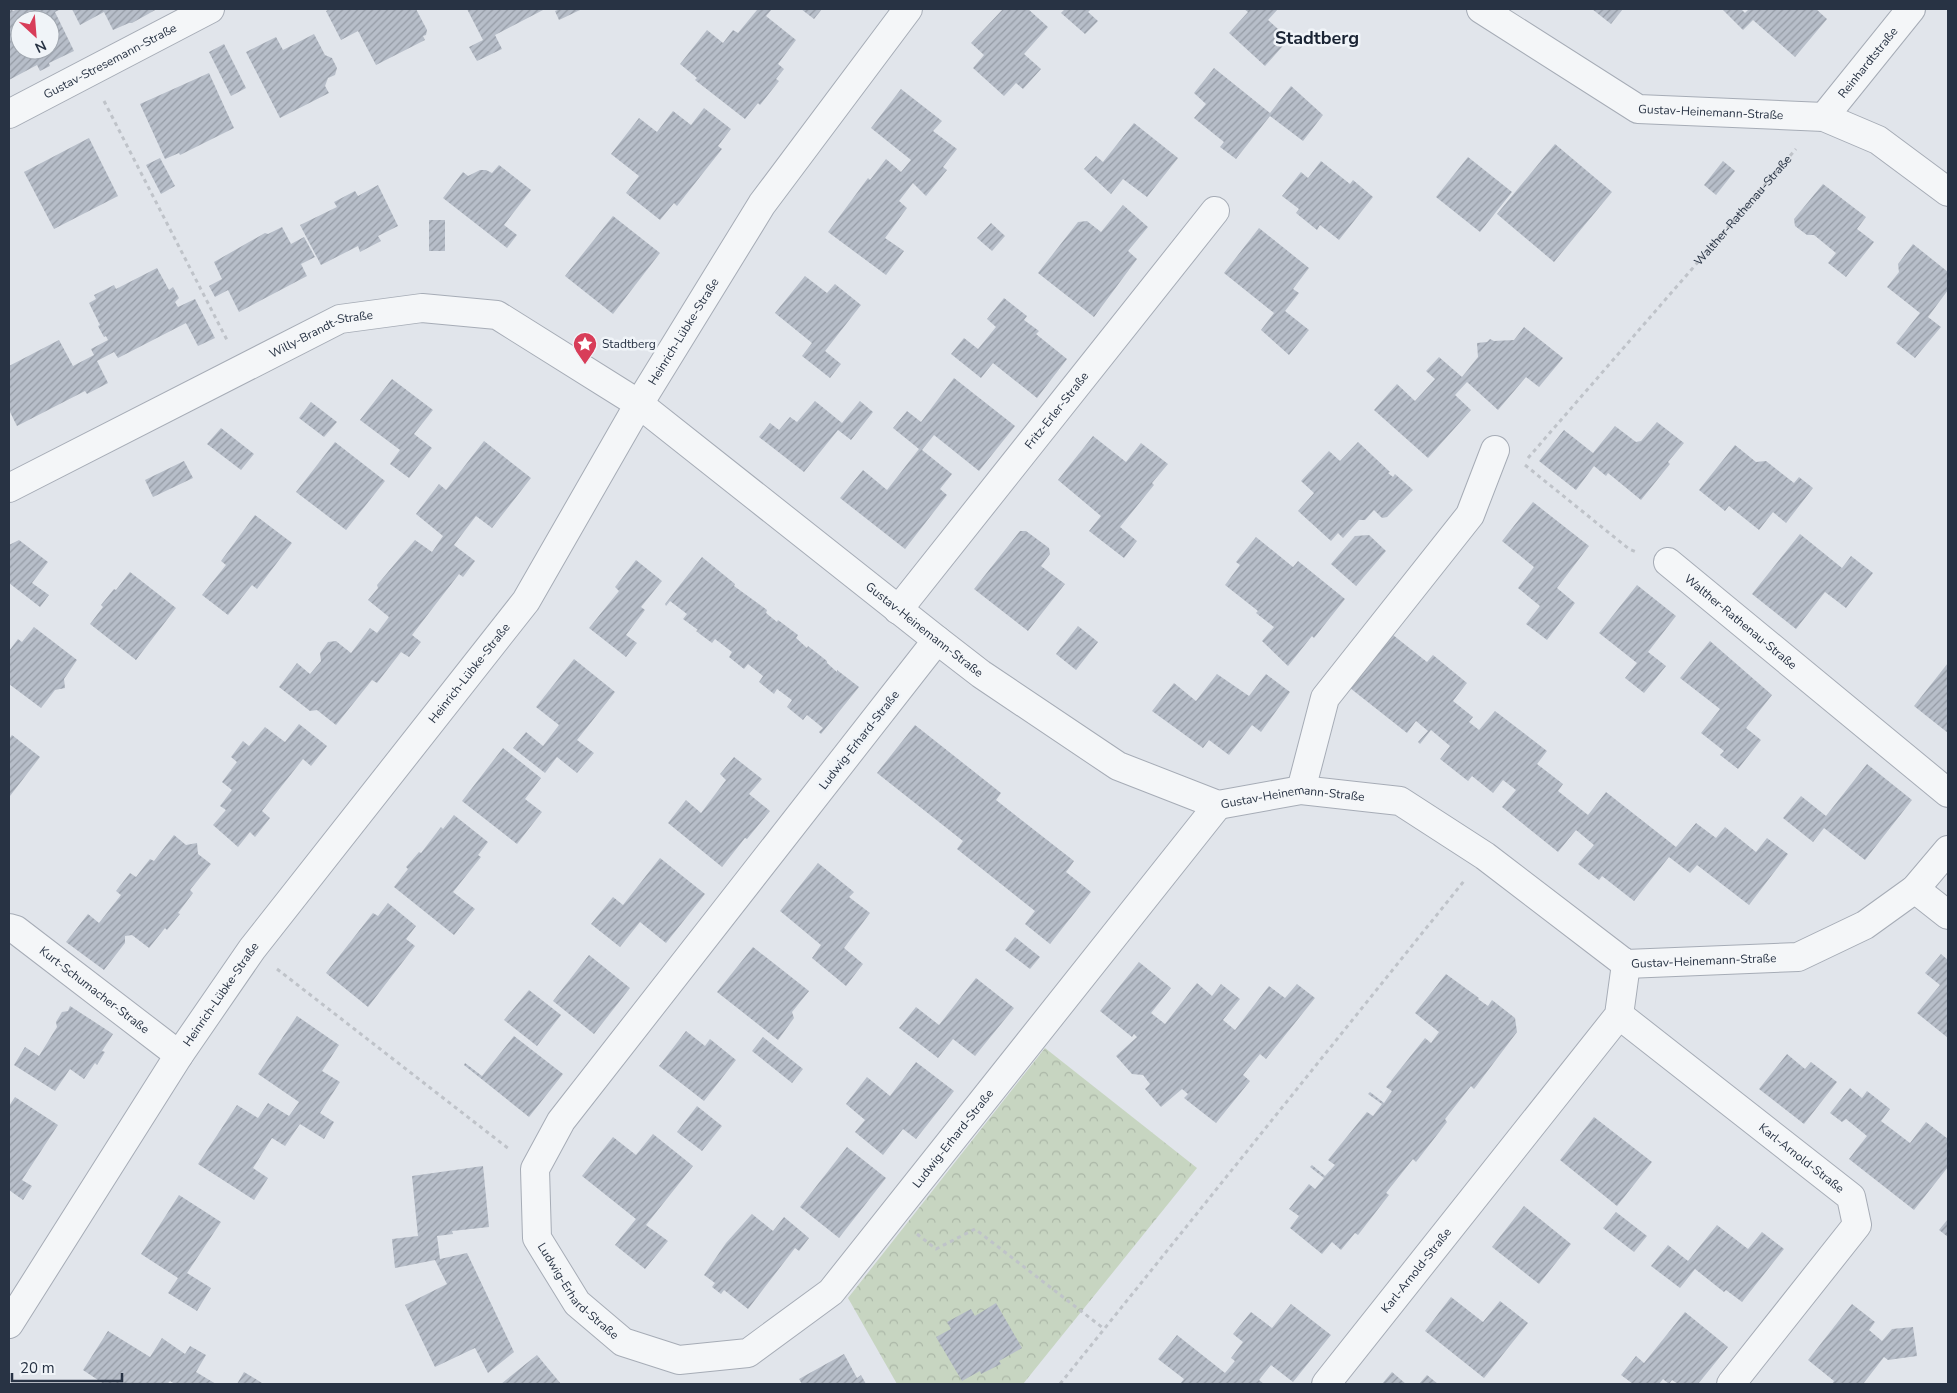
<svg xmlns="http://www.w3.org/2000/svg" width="1957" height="1393" font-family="'Nunito Sans',sans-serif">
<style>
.forest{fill:url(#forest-crowns)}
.building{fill:url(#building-hatch);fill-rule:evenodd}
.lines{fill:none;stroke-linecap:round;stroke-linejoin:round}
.minor-casing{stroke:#a6acb6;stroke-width:30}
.path{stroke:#bfc3c9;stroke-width:3;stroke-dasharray:4 4;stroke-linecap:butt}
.minor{stroke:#f4f6f8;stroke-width:28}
.labels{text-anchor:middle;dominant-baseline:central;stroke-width:5;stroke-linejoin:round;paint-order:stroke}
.street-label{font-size:12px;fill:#283344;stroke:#f0f4f8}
.poi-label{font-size:12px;fill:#283344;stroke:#f0f4f8;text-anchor:start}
.district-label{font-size:18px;font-weight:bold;fill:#1a2434;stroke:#f0f4f8}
</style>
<defs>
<pattern id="forest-crowns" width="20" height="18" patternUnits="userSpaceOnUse" patternTransform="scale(1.25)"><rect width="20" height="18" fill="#c7d5c1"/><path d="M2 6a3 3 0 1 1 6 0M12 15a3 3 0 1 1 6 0" fill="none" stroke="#abb7a7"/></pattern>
<pattern id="building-hatch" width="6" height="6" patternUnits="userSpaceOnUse" patternTransform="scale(1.25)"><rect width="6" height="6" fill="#b7bec9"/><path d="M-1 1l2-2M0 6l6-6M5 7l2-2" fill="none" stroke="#959ba5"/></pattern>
</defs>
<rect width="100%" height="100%" fill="#e1e5eb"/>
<polygon class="forest" points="1045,1048 1197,1168 1023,1384 897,1384 848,1298"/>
<g class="building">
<path d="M 9,9 L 11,9 L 13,11 L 18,9 L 61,9 L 55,12 L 74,51 L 49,63 L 50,66 L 40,71 L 37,65 L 9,80 ZM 20,20 L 50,20 L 50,50 L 20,50 Z"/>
<polygon points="72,9 157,9 132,23 129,23 113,30 104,12 80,25"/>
<polygon points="330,9 416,9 427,30 426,35 423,36 425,40 376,65 358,31 341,40 326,11"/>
<polygon points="467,9 545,9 495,35 502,49 477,61 469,47 483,40"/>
<polygon points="560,9 579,9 580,10 559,20 555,11"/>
<polygon points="756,9 772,9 766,16 796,40 778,64 784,69 776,79 779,81 760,105 758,103 745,119 695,80 697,78 680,64 707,30 723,43 733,30 738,33 757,10"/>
<polygon points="801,9 822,9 814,19"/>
<polygon points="1003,9 1028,9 1048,27 1024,54 1041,69 1023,89 1016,83 1004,96 973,68 984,55 971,43"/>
<polygon points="1065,9 1091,9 1088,12 1098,21 1085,34 1061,13"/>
<polygon points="1244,9 1278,9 1268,20 1289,39 1265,66 1229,33 1248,12"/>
<polygon points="1592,9 1623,9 1611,24"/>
<polygon points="1722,9 1741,9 1745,13 1749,9 1816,9 1827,19 1795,57 1753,20 1743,30"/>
<polygon points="314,34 325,55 332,58 337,68 335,75 328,78 325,86 329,93 280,118 246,52 276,37 283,50"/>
<polygon points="224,44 246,88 231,96 209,52"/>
<polygon points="1214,68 1270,113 1291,86 1323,115 1303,141 1270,116 1236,159 1220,147 1224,142 1194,118 1206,104 1194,93"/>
<polygon points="209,73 234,128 180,155 179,153 165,159 140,104"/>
<polygon points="901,89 942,121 933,131 957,149 943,167 947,170 926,196 913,183 899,201 907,208 885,238 904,251 886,275 828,232 868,178 870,180 886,159 901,172 911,160 871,128"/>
<polygon points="704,108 731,129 718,146 722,149 677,206 674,203 660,220 626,193 639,176 611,154 639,118 657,132 673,111 691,125"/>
<polygon points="1134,123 1178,158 1147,197 1123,179 1111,194 1084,169 1096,156 1103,162"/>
<polygon points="89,138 118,196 54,229 24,172"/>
<polygon points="1555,144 1612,192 1554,262 1497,214"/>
<polygon points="1468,157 1512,192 1480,232 1436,197"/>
<polygon points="160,158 175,186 161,194 146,165"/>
<polygon points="1321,161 1350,184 1353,180 1373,197 1339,240 1320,225 1317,230 1296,213 1299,209 1282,196 1301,172 1308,178"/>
<polygon points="1723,161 1735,171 1716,195 1704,185"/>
<polygon points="499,165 531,190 504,225 517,235 507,248 443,198 463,172 468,176 480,170 486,170 492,173"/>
<polygon points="1823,184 1866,217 1857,229 1874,242 1846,277 1828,263 1836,253 1814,235 1807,235 1795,226 1794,219"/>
<polygon points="378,185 398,226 378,236 381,241 360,252 358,246 321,265 300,225 337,207 334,202 355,191 358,196"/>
<polygon points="1123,205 1148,227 1128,251 1137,259 1094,317 1038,273 1078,222 1087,221 1101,232"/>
<polygon points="613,216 660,253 613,314 565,276"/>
<rect x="429" y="220" width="16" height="31"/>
<polygon points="991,223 1005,236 992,251 977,238"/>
<polygon points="282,227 291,244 304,237 315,257 301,264 307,276 239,312 228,290 215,297 209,286 222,279 214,262 265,233 268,234"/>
<polygon points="1259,228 1309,268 1293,289 1299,293 1285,311 1309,330 1289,355 1261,330 1274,313 1224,273"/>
<polygon points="1913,244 1948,272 1948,290 1928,317 1941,327 1915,358 1896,343 1920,313 1887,287 1899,272 1898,264"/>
<polygon points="157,268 169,290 173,287 179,298 175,302 178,307 195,299 215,338 198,346 186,323 118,358 114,352 97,361 108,383 87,394 85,391 17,426 9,410 9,366 59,340 73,366 94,355 91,349 108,340 106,336 104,337 98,326 100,325 89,303 96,299 94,295 114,285 116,289"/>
<polygon points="805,276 827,293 835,284 861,305 825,351 841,364 830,378 802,356 812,343 775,313"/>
<polygon points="1004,298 1027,316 1024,320 1039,331 1036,334 1067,359 1037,398 993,363 981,378 951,354 964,338 978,349 996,327 987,319"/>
<polygon points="1524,327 1563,358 1539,387 1526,377 1498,410 1467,382 1455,395 1471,410 1428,458 1374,410 1397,384 1415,401 1435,379 1426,371 1439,357 1462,377 1478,357 1477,343 1487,342 1490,339 1494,341 1514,340"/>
<polygon points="954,378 1015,426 979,471 934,435 922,450 952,474 940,489 947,495 905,549 840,498 863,470 887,490 919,449 893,428 907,411 921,422"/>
<polygon points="392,379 433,410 414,434 432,448 409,478 390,464 400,450 360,420"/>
<polygon points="815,401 842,423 860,401 873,412 851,440 838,430 804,472 759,437 770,423 779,430 790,417 797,422"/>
<polygon points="311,402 337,422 324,437 299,418"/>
<polygon points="1657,422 1684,443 1668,462 1670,464 1641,500 1608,473 1606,476 1594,466 1576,490 1539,461 1564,430 1593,453 1615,426 1636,442 1641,441"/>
<polygon points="221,428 254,454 241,470 207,444"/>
<polygon points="1093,436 1126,462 1141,443 1168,464 1152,483 1154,485 1120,527 1137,541 1124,558 1089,531 1101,516 1058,480"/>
<polygon points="484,441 531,478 492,528 476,516 454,545 475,561 463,577 459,574 412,635 421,642 409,657 401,652 377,683 372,680 336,725 317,710 310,711 279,687 297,663 310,674 321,661 320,653 328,642 336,641 351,653 370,628 377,633 389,617 368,600 378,588 377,585 415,540 432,552 443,536 416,514 439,484 446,490"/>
<polygon points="335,442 385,481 346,530 296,492"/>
<polygon points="1358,442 1390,472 1388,473 1393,477 1395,474 1413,490 1387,517 1382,518 1374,510 1365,520 1359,520 1343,538 1338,533 1331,541 1298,511 1314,493 1301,481 1329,451 1340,461"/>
<polygon points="1735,445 1756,462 1766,461 1794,483 1799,477 1813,488 1786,523 1773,512 1759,530 1729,506 1725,511 1699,490"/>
<polygon points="184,461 193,478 153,497 145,480"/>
<polygon points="1533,502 1589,546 1557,588 1575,603 1547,640 1526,624 1540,606 1518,588 1534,567 1502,541"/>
<polygon points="255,515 292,543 257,589 252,585 228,615 202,595 226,565 221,561"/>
<polygon points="1020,531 1026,531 1049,548 1050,554 1041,566 1065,584 1028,631 974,589"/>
<polygon points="1800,534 1842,568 1851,556 1873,573 1846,608 1825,592 1796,629 1752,594"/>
<polygon points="1369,535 1386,551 1356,586 1331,564 1355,536"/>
<polygon points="1256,537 1293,567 1298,561 1345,599 1314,638 1312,636 1288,666 1262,641 1274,627 1256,613 1258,611 1225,585 1240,565 1236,562"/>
<polygon points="19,540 48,562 32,583 49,595 40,607 9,583 9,545"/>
<polygon points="702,557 735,584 734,586 767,610 766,613 777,622 778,620 798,635 796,638 807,648 808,646 827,661 827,663 837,672 837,670 859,687 821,734 819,732 823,728 807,715 803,720 787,707 792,700 777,689 774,694 759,682 763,676 748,664 744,669 729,657 732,652 715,639 712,643 696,631 698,630 683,619 687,614 670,601 666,606 665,604"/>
<polygon points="636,560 662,581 641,607 645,610 626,635 637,643 626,657 589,628 619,591 615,587"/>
<polygon points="130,572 176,608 136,660 90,624 103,607 101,605 114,589 116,590"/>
<polygon points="1637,585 1676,616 1648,652 1666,666 1644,693 1625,678 1637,663 1599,633"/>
<polygon points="1078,626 1098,642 1076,670 1056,654"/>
<polygon points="34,627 77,660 64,679 65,688 55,690 41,708 9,684 9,651 18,639 22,642"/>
<polygon points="1393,635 1427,662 1433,655 1467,683 1453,701 1473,717 1469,722 1479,730 1495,711 1547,751 1537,764 1563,784 1558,791 1588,815 1606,792 1676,847 1696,823 1716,838 1725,827 1756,852 1767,838 1788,854 1749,905 1697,865 1690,873 1669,857 1634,901 1602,876 1599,880 1578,864 1594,845 1576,830 1558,852 1502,807 1516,790 1503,780 1493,793 1472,776 1468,781 1440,759 1450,746 1431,730 1420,744 1418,742 1428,731 1416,721 1407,733 1350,688"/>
<polygon points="1710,641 1772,695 1746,728 1761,740 1738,769 1720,755 1724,751 1701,733 1720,709 1680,678"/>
<polygon points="574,659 615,692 577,740 594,753 577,773 557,757 545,773 513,748 526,732 543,746 559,725 536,707"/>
<polygon points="1948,663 1948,733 1914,706"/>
<polygon points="1217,674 1249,696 1266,674 1290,692 1261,732 1252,725 1229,755 1209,740 1203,748 1152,711 1174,683 1196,701"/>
<polygon points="299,724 327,746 311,766 303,759 262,811 270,818 255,837 250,832 238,847 213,825 226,810 220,806 232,790 222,782 237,762 231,757 243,741 249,746 265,727 285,742"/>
<polygon points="915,725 1001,793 996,800 1074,861 1066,872 1091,892 1050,944 1025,924 1035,911 957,849 963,841 877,773"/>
<polygon points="12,735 40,757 10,796 9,795 9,739"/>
<polygon points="503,748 541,778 525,799 542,812 517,844 462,801"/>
<polygon points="734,757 762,779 749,794 770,811 747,839 745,838 722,867 668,823 686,800 701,813 726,780 720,774"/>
<polygon points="1867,764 1912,800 1865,860 1824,828 1813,842 1783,818 1801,796 1826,816"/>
<polygon points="454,815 488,842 478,855 481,857 453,892 475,909 454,935 394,887 408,869 406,867 419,852 421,853 441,827 443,829"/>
<polygon points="174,835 186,845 197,843 198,854 211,864 190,890 193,893 178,913 180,914 167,930 165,928 149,948 132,935 125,936 125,943 104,970 66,942 88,914 99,923 121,895 116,891 130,873 136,877 150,859 154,861"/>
<polygon points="660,858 705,894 666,943 640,922 620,947 591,924 613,897 623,905"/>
<polygon points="818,863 854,892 849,897 870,913 844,948 863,964 846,986 812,958 821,945 780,911"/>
<polygon points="388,903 416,926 406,939 415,946 368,1007 326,973 373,913 378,916"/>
<polygon points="1015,937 1040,957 1030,969 1005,950"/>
<polygon points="753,947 809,991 792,1012 794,1018 778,1040 717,992"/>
<polygon points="1941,954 1948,960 1948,1038 1917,1013 1940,985 1925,973"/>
<polygon points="589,955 630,988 594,1034 553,1001"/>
<polygon points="1139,962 1171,988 1151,1013 1165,1024 1197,983 1212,996 1221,984 1240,999 1223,1020 1235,1030 1269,986 1285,998 1297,984 1315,998 1266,1059 1260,1054 1243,1075 1250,1081 1216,1123 1184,1098 1188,1094 1182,1089 1161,1107 1145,1089 1150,1084 1143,1075 1132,1074 1116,1056 1137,1037 1134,1034 1132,1037 1100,1011"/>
<polygon points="1446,974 1479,998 1478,999 1488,1006 1492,1000 1515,1018 1517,1032 1474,1089 1471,1086 1445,1119 1447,1122 1416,1162 1413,1159 1386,1193 1389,1195 1358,1235 1355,1233 1341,1250 1332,1242 1322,1254 1290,1228 1299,1216 1289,1209 1309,1184 1315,1189 1324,1178 1310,1167 1312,1165 1325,1176 1335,1165 1328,1160 1367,1112 1373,1116 1382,1104 1368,1094 1370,1092 1384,1103 1392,1091 1386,1087 1425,1038 1431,1043 1439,1032 1415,1013"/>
<polygon points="976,978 1014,1008 975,1056 953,1039 938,1058 899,1028 916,1007 939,1025"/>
<polygon points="529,990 561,1015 537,1046 504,1020"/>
<polygon points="70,1006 113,1034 102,1051 105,1052 97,1065 95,1063 84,1079 70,1069 55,1091 14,1065 25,1047 39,1056 57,1027 56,1022 62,1012 68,1011"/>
<polygon points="297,1016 339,1045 322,1071 340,1082 320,1113 334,1122 324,1139 300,1124 285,1146 272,1138 253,1168 268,1178 254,1200 198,1164 237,1105 258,1118 268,1103 289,1116 299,1102 258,1074"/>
<polygon points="686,1031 705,1046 710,1039 736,1060 704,1101 659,1066"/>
<polygon points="514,1036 563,1074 529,1117 464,1065 465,1063 482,1076"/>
<polygon points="763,1037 803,1069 792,1083 752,1051"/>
<polygon points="1787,1054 1805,1069 1811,1062 1837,1082 1804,1124 1759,1089"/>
<polygon points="916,1062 954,1091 916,1139 903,1129 883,1155 855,1132 865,1120 846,1104 867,1077 890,1096"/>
<polygon points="1850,1088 1862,1098 1867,1091 1890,1109 1881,1121 1910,1143 1926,1122 1948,1139 1948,1167 1914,1210 1849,1159 1867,1136 1846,1119 1842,1122 1830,1113"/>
<polygon points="15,1097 58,1125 22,1180 32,1186 23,1200 9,1190 9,1106"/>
<polygon points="697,1106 722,1126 702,1151 677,1132"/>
<polygon points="1594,1117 1652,1162 1617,1206 1560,1160"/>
<polygon points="653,1134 693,1166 646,1225 668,1241 645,1269 615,1245 636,1219 582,1176 613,1137 636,1155"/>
<polygon points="847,1147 886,1178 839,1238 800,1207"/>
<polygon points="483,1166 489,1227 452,1231 453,1234 437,1236 440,1259 467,1253 514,1352 488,1373 475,1348 435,1367 405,1305 447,1284 435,1260 395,1268 392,1239 418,1236 412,1176"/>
<polygon points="179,1195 221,1222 187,1273 211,1288 197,1311 168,1293 178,1278 141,1254"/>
<polygon points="1524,1206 1571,1244 1539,1284 1492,1247"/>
<polygon points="1616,1212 1647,1236 1634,1252 1603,1228"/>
<polygon points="752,1214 773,1231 784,1217 809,1238 799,1251 795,1248 748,1309 724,1290 721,1294 712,1287 715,1283 704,1275 726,1243"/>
<polygon points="1948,1219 1948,1237 1939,1230"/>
<polygon points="1717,1225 1748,1249 1762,1232 1784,1249 1742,1302 1726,1290 1724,1292 1695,1269 1680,1288 1651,1266 1668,1245 1688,1261"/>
<polygon points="1451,1297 1483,1322 1500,1301 1528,1323 1484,1378 1425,1331"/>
<polygon points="996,1303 1022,1348 999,1361 1001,1364 981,1374 980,1371 962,1381 936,1337 951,1329 947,1322 971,1309 975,1316"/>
<polygon points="1291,1304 1331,1335 1293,1382 1271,1365 1259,1380 1264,1384 1180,1384 1184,1379 1158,1359 1177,1335 1225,1373 1235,1361 1231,1358 1243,1342 1233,1334 1251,1312 1272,1328"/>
<polygon points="1852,1304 1875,1322 1869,1330 1882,1341 1892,1329 1913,1327 1917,1356 1888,1360 1884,1357 1863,1384 1832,1384 1834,1381 1808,1360"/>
<polygon points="1685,1312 1728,1347 1698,1384 1678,1384 1672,1380 1669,1384 1663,1379 1659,1384 1633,1384 1621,1375 1636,1356 1644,1363"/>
<polygon points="108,1331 150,1357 162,1338 185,1354 190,1346 206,1355 196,1372 216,1384 175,1384 170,1381 167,1384 104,1384 83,1370"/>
<polygon points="844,1354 857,1378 861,1375 866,1384 802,1384 799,1379"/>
<polygon points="537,1355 561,1384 501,1384"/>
<polygon points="244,1372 262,1383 261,1384 237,1384"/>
<polygon points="1392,1372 1406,1384 1382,1384"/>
<polygon points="1427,1375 1438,1384 1419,1384"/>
</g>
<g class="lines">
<g class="minor-casing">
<g id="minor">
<path id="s2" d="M 1481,9 L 1638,109 L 1824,117 L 1878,140 L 1948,192"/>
<path id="s3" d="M 9,114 L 210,9"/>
<path id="s4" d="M 1824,117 L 1911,9"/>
<path id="s5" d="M 9,488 L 340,319 L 422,308 L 497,315 L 639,404 L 937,640 L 981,674 L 1118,766 L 1218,805 L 1301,790 L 1400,801 L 1485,856 L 1626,964 L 1798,957 L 1865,925 L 1915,889 L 1948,850"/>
<path id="s6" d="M 1668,562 L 1948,793"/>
<path id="s7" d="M 898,610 L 1215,211"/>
<path id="s8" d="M 937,640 L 561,1121 L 535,1169 L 537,1238 L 577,1303 L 623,1342 L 679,1360 L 748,1353 L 831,1292 L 1218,805"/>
<polyline points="1301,790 1325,698 1470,515 1495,450"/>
<polyline points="1915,889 1948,915"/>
<path id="s9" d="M 9,928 L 16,930 L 179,1055"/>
<path id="s10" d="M 1619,1015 L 1851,1197 L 1857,1225 L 1731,1384"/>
<path id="s11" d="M 9,1324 L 179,1055 L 252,949 L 526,601 L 639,404 L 762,204 L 908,9"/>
<path id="s12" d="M 1326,1384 L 1619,1015 L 1626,964"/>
</g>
</g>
<g class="path">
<polyline points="104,101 227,340"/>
<path id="s1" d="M 1528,458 L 1796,149"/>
<polyline points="1525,465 1629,549 1636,552"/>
<polyline points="277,969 509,1149"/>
<polyline points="917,1234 936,1249 975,1229 1103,1328"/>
<polyline points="1060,1384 1464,881"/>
</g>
<use href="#minor" class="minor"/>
</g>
<defs>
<g id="sight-pin" transform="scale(1.25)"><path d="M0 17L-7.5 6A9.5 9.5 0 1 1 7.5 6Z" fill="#d83d59" stroke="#f0f4f8"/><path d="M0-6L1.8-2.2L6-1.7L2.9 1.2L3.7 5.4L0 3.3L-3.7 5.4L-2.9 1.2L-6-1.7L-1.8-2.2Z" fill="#fff"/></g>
</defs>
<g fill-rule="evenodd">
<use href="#sight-pin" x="585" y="344"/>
</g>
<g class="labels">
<g class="street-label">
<text stroke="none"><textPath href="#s3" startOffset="114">Gustav-Stresemann-Straße</textPath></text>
<text stroke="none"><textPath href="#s4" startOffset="70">Reinhardtstraße</textPath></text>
<text stroke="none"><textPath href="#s2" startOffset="259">Gustav-Heinemann-Straße</textPath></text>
<text stroke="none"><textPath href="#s1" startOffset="328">Walther-Rathenau-Straße</textPath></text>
<text stroke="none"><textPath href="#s11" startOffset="1202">Heinrich-Lübke-Straße</textPath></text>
<text stroke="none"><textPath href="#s5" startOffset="349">Willy-Brandt-Straße</textPath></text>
<text stroke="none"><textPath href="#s7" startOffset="255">Fritz-Erler-Straße</textPath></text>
<text stroke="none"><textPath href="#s6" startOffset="94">Walther-Rathenau-Straße</textPath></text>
<text stroke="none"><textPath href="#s5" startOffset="1061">Gustav-Heinemann-Straße</textPath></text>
<text stroke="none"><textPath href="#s11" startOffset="798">Heinrich-Lübke-Straße</textPath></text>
<text transform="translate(859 740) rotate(-52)">Ludwig-Erhard-Straße</text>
<text stroke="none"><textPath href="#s5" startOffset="1481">Gustav-Heinemann-Straße</textPath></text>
<text stroke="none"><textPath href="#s5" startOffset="1946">Gustav-Heinemann-Straße</textPath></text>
<text stroke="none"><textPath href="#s9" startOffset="106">Kurt-Schumacher-Straße</textPath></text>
<text stroke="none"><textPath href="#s11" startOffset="392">Heinrich-Lübke-Straße</textPath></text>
<text stroke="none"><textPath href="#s8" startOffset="1298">Ludwig-Erhard-Straße</textPath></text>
<text stroke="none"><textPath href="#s10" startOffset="232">Karl-Arnold-Straße</textPath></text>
<text stroke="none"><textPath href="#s12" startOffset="145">Karl-Arnold-Straße</textPath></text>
<text stroke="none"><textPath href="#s8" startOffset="802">Ludwig-Erhard-Straße</textPath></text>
</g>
<g class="poi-label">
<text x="602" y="344">Stadtberg</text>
</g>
<g class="district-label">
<text x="1317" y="38">Stadtberg</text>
</g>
</g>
<rect width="1957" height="1393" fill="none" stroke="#283344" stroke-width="20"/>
<g transform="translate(35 35) rotate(154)"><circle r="24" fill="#f0f4f8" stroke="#a0a7b0"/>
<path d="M0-4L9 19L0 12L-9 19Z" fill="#d83d59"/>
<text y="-8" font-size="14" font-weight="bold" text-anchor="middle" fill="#283344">N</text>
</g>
<path d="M12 1373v8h110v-8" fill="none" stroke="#283344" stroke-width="2.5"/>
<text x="20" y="1373" font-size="15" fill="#283344" stroke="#f0f4f8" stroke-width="4" paint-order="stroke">20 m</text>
</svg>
